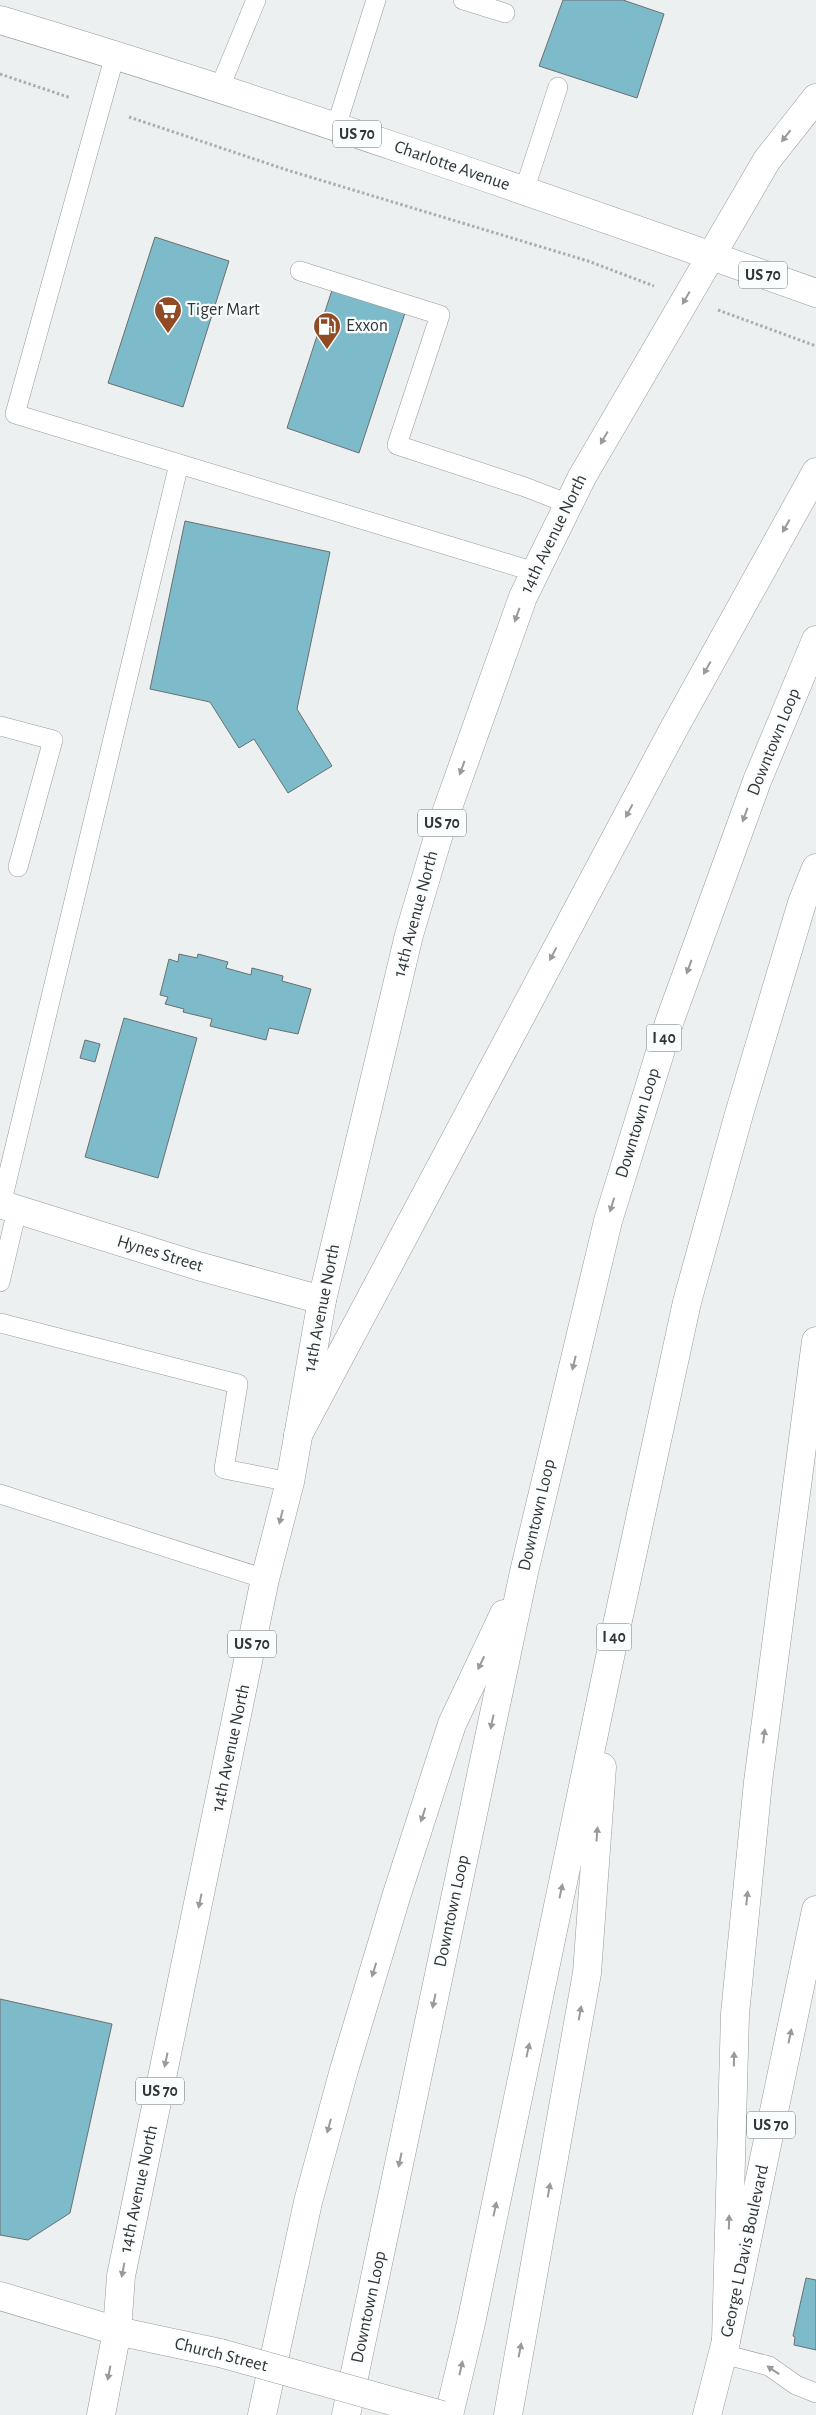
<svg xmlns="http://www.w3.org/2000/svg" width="816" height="2415" font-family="'Alegreya Sans',sans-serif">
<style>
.building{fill:#7dbbca;stroke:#6b6f6f}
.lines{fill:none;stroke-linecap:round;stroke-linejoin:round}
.service-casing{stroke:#979b9c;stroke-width:20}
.minor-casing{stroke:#979b9c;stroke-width:29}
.secondary-casing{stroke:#979b9c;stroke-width:29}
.primary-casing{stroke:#979b9c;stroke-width:29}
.motorway-casing{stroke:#979b9c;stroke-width:29}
.path{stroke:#aaaeae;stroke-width:3;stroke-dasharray:2.5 2.5;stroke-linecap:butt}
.service{stroke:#fff;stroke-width:19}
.minor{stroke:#fff;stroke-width:28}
.secondary{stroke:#fff;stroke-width:28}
.primary{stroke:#fff;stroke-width:28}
.motorway{stroke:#fff;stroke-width:28}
.secondary-bridge-casing{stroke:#979b9c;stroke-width:29;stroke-linecap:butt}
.secondary-bridge{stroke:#fff;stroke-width:28}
.oneway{fill:#999a9a}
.labels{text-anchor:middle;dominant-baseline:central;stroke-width:4.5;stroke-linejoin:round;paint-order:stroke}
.shield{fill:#f9fdfe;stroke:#6e7171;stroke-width:1}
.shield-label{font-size:16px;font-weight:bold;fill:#333535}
.street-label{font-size:18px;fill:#333535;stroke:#f9fdfe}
.poi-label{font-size:18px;fill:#333535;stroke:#f9fdfe;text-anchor:start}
</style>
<rect width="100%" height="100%" fill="#ecf0f1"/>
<g class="building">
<polygon points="563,0 623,0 664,14 637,98 539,66"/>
<polygon points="155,237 229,261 183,407 108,383"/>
<polygon points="334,284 407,307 359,453 287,428"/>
<polygon points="185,521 330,552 297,709 332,766 288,793 254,739 239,748 210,702 150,689"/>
<polygon points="179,954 197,958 198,954 228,962 226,968 251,975 252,968 283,976 282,981 311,989 298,1034 269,1028 266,1040 210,1026 212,1019 183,1012 184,1009 165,1004 168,997 160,995 169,959 178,962"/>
<polygon points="124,1018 197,1038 158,1178 85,1157"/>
<polygon points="85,1040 100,1044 95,1062 80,1058"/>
<polygon points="0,1999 112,2024 70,2213 28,2240 0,2235"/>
<polygon points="806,2278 816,2280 816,2350 794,2345 795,2337 793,2336"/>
</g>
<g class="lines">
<g class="service-casing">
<g id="service">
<polyline points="463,0 505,13"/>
<polyline points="115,55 15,414 535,572"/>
<polyline points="220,87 256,0"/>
<polyline points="336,127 376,0"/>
<polyline points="524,191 558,87"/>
<polyline points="300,271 440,315 397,445 525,487 569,504"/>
<polyline points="0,726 53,740 18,867"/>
<polyline points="1,1205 179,464"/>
<polyline points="0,1282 17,1210"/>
<polyline points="0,1323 238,1384 224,1469 290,1482"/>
<polyline points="0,1494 265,1579"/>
<polyline points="723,2354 769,2366 796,2385 816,2393"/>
</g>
</g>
<g class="minor-casing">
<polyline id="minor" points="0,1204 198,1266 322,1300"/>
</g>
<g class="secondary-casing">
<polyline id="secondary" points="0,2296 117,2331 220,2353"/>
</g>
<g class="primary-casing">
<g id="primary">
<path d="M 0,20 C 275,103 546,197 816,293"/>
<polyline points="101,2415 117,2331 121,2276 265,1579 290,1482 322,1300 409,935 441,827 523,597 582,477 767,160 816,98"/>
<polyline points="707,2415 726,2341 816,1910"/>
</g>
</g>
<g class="motorway-casing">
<g id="motorway">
<polyline points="298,1435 672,732 816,472"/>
<polyline points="726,2341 735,2014 758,1782 816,1341"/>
<polyline points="262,2415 308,2202 344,2070 396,1897 452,1724 504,1614"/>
<polyline points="346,2415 524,1572 608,1221 670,1020 757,781 816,640"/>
<polyline points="449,2415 471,2323 610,1657 687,1302 739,1114 802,903 816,868"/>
<polyline points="508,2415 587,1973 602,1767"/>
</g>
</g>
<g class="path">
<polyline points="0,74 71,98"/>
<polyline points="129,117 287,170 588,261 654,286"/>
<polyline points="718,310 816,346"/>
</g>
<use href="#service" class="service"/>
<use href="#minor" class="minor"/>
<use href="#secondary" class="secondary"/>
<use href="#primary" class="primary"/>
<use href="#motorway" class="motorway"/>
<g class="secondary-bridge-casing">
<polyline id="secondary-bridge" points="220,2353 442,2415"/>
</g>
<use href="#secondary-bridge" class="secondary-bridge"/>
</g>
<defs><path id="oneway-solid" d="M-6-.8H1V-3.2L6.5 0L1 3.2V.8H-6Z" transform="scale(1.25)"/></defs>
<g class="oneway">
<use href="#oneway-solid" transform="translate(786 136) rotate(128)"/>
<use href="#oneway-solid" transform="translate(686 298) rotate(120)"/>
<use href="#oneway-solid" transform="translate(604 438) rotate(120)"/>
<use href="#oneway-solid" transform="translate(786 526) rotate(119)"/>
<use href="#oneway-solid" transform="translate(517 615) rotate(110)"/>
<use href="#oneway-solid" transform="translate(707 668) rotate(119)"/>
<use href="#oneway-solid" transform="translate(462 768) rotate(110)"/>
<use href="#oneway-solid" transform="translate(629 811) rotate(118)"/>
<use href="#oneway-solid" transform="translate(745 815) rotate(110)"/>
<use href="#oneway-solid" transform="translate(553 954) rotate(118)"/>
<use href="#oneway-solid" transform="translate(689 967) rotate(110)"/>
<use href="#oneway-solid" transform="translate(612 1205) rotate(107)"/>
<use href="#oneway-solid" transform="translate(574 1363) rotate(103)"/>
<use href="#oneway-solid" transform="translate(281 1517) rotate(104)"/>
<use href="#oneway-solid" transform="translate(481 1663) rotate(115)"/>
<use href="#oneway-solid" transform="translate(492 1722) rotate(102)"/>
<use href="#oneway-solid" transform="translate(764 1736) rotate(-83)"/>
<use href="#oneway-solid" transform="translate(423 1815) rotate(108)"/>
<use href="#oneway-solid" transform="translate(597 1834) rotate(-86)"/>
<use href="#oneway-solid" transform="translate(561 1891) rotate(-78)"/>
<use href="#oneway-solid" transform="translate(747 1898) rotate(-84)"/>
<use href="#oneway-solid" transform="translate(200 1901) rotate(102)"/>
<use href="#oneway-solid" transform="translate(374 1970) rotate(107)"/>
<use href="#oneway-solid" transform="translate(434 2001) rotate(102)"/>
<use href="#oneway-solid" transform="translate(580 2013) rotate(-80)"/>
<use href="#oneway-solid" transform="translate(790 2036) rotate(-78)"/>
<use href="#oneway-solid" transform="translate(528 2050) rotate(-78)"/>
<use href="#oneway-solid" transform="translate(734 2059) rotate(-89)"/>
<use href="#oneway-solid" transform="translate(166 2060) rotate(102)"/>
<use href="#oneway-solid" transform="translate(329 2126) rotate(105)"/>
<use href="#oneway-solid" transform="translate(400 2160) rotate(102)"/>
<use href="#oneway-solid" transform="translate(549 2190) rotate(-80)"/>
<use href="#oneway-solid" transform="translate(495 2209) rotate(-78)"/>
<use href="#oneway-solid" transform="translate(729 2222) rotate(-89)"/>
<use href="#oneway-solid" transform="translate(123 2270) rotate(101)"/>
<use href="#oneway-solid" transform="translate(520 2350) rotate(-79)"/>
<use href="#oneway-solid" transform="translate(461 2368) rotate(-77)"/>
<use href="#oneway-solid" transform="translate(773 2370) rotate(-146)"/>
<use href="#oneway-solid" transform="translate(109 2373) rotate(101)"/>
</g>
<defs>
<g id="supermarket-pin" transform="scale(1.4375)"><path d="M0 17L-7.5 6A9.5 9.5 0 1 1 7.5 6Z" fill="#914b24" stroke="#f9fdfe"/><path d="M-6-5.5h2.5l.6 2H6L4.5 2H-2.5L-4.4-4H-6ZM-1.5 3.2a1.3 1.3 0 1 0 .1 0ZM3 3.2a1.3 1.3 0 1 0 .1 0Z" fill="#fff"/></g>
<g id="fuel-pin" transform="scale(1.4375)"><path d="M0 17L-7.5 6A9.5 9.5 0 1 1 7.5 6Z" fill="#914b24" stroke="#f9fdfe"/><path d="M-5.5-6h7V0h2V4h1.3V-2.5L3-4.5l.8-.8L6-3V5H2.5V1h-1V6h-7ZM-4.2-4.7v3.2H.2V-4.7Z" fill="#fff"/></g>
</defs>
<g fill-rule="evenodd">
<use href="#supermarket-pin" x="168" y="310"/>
<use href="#fuel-pin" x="327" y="326"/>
</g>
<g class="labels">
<g class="shield">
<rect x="333" y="120.5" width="48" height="27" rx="4"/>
<rect x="739" y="261.5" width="48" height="27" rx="4"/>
<rect x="418" y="809.5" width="48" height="27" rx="4"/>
<rect x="646.5" y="1024.5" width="35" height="27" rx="4"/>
<rect x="596.5" y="1623.5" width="35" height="27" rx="4"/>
<rect x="228" y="1630.5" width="48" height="27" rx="4"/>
<rect x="136" y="2077.5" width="48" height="27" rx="4"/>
<rect x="747" y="2111.5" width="48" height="27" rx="4"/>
</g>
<g class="shield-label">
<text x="357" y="134">US 70</text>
<text x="763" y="275">US 70</text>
<text x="442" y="823">US 70</text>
<text x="664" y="1038">I 40</text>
<text x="614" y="1637">I 40</text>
<text x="252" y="1644">US 70</text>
<text x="160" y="2091">US 70</text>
<text x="771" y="2125">US 70</text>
</g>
<g class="street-label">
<text transform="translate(452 166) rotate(19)">Charlotte Avenue</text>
<text transform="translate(554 534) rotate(-64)">14th Avenue North</text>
<text transform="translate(774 742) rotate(-68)">Downtown Loop</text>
<text transform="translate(416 914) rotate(-75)">14th Avenue North</text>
<text transform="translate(638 1123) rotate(-73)">Downtown Loop</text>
<text transform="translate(160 1254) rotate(17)">Hynes Street</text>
<text transform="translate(322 1308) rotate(-79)">14th Avenue North</text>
<text transform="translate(537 1515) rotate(-77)">Downtown Loop</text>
<text transform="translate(231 1748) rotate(-78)">14th Avenue North</text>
<text transform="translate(452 1911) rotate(-78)">Downtown Loop</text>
<text transform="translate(139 2189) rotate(-78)">14th Avenue North</text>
<text transform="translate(745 2251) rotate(-78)">George L Davis Boulevard</text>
<text transform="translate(369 2307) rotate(-78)">Downtown Loop</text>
<text transform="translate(221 2355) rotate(14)">Church Street</text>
</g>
<g class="poi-label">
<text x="187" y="310">Tiger Mart</text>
<text x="346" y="326">Exxon</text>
</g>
</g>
</svg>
